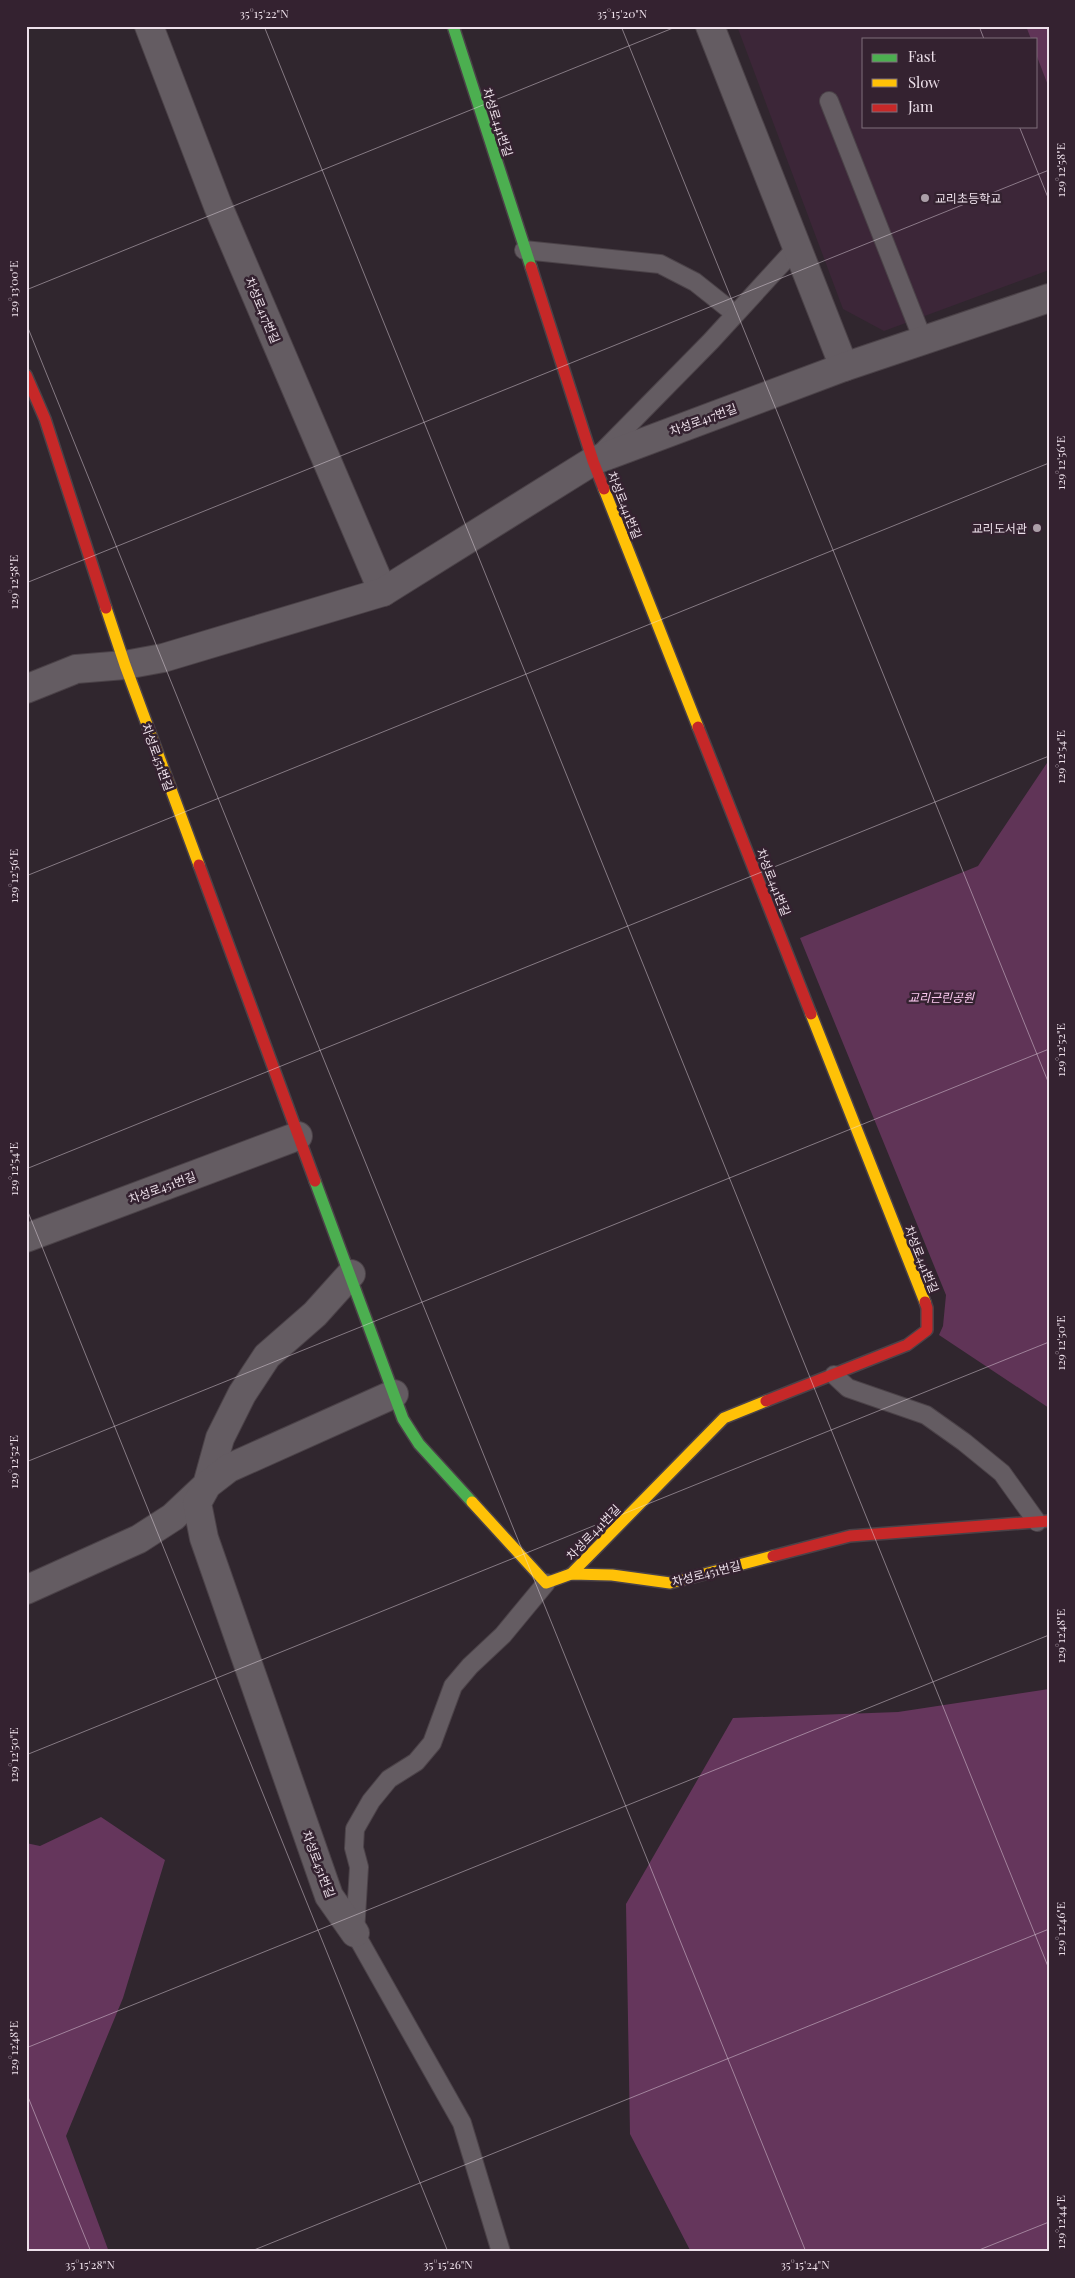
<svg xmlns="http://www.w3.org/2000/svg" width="1075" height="2278" font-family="'Playfair Display','Noto Sans KR',serif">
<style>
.built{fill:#3c2638;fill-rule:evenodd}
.green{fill:#603457}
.forest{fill:#65365c}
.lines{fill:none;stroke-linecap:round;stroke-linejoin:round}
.lane-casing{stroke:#4b4248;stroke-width:20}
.street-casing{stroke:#4b4248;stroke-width:30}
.fast-casing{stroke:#4b4248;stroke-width:14}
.slow-casing{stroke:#4b4248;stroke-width:14}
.jam-casing{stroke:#4b4248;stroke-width:14}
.lane{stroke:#645c62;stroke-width:18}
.street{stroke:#645c62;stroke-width:28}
.fast{stroke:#4caf50;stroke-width:11}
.slow{stroke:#ffc107;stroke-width:11}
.jam{stroke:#c62828;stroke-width:11}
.ticks{fill:none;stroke:#ede0ea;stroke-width:1;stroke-opacity:0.45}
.poi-dot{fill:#ab9fa8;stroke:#342230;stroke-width:2}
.labels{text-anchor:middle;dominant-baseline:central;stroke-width:5;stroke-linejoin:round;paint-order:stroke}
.street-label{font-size:12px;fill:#ede0ea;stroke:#342230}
.poi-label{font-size:12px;fill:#ede0ea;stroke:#342230;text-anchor:start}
.park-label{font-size:12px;font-style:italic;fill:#fccaf0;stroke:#342230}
.neatline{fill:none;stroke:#ede0ea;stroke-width:2}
.ticks-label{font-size:12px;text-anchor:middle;fill:#ede0ea}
</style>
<rect width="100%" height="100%" fill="#30262e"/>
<path class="built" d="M 737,26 L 1049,26 L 1049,270 L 884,331 L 843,309 ZM 864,39 L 1036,39 L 1036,126 L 864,126 Z"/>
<g class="green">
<polygon points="1026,26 1049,26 1049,88 1036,54 1036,39 1031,39"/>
<polygon points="1049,760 1049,1408 939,1335 943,1326 946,1295 800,938 978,866"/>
</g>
<g class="forest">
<polygon points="1049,1689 1049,2252 691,2252 630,2134 626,1904 733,1718 898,1712"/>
<polygon points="101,1817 165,1860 123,1998 66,2136 109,2252 26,2252 26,1843 40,1846"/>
</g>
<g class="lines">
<g class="lane-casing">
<g id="lane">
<polyline points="829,101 923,340"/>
<polyline points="524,250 660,264 695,282 734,313"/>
<polyline points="599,455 711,341 797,247"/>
<polyline points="834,1375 848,1388 926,1415 964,1442 1002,1473 1037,1522"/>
<polyline points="501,2252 462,2123 355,1933 359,1867 354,1848 355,1829 371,1801 389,1779 416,1762 432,1743 453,1686 470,1666 503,1635 546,1583"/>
</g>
</g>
<g class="street-casing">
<g id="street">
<polyline points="149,26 218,206 383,592"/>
<polyline points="710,26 844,367"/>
<polyline points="26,689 76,669 125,665 163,658 383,592 593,461 844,367 1049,298"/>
<polyline points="26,1238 298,1136"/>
<polyline points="26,1590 139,1539 173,1517 207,1485 220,1438 242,1394 267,1356 315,1314 351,1274"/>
<polyline points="355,1933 329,1896 204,1538 197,1503 207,1485 229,1468 394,1394"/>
</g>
</g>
<g class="fast-casing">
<g id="fast">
<polyline points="453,26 531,267"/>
<polyline points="315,1181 403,1419 419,1444 472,1502"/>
</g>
</g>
<g class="slow-casing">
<g id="slow">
<polyline points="604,489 698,727"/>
<polyline points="106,608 125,665 199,865"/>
<polyline points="811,1014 925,1302"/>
<polyline points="472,1502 546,1583 571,1574 612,1575 670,1583 773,1556"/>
<polyline points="571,1574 724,1418 766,1401"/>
</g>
</g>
<g class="jam-casing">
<g id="jam">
<polyline points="531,267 593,461 604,489"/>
<polyline points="26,375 45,419 106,608"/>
<polyline points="698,727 811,1014"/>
<polyline points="199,865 315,1181"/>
<polyline points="766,1401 907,1345 927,1330 927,1308 925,1302"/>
<polyline points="773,1556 850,1536 1049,1521"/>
</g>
</g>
<use href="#lane" class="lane"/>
<use href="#street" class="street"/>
<use href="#fast" class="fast"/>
<use href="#slow" class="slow"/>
<use href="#jam" class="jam"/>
</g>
<path class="ticks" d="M 264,26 L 1049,1969M 621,26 L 1049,1084M 979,26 L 984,39M 1019,126 L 1049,200M 26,290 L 678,26M 26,323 L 806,2252M 26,583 L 1049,170M 26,876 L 1049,463M 26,1169 L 1049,756M 26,1207 L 448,2252M 26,1462 L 1049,1049M 26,1755 L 1049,1342M 26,2048 L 1049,1635M 26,2092 L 91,2252M 249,2252 L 1049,1929M 974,2252 L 1049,2222"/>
<g class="poi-dot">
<circle cx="925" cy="198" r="5"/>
<circle cx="1037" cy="528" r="5"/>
</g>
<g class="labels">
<g class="street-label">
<text transform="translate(498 122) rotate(72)">차성로441번길</text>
<text transform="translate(263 310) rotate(67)">차성로417번길</text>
<text transform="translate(703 419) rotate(-20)">차성로417번길</text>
<text transform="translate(625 505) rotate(68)">차성로441번길</text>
<text transform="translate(158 757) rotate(70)">차성로451번길</text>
<text transform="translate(774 882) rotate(68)">차성로441번길</text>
<text transform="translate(162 1187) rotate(-20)">차성로451번길</text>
<text transform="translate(922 1259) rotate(68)">차성로441번길</text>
<text transform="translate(593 1532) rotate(-46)">차성로441번길</text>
<text transform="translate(706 1573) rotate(-14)">차성로451번길</text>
<text transform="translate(319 1864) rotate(69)">차성로451번길</text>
</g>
<g class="poi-label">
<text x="935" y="198">교리초등학교</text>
<text x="1027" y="528" text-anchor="end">교리도서관</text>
</g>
<g class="park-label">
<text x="941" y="997">교리근린공원</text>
</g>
</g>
<rect width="1075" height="2278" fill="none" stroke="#342230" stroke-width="55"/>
<rect x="862" y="38" width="175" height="90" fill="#342230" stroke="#7e6e7a"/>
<rect x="872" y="54" width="25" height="8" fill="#4caf50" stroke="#7e6e7a"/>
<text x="908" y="62" font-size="15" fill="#ede0ea">Fast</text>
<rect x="872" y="79" width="25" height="8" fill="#ffc107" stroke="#7e6e7a"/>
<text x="908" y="88" font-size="15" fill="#ede0ea">Slow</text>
<rect x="872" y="104" width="25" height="8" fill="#c62828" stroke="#7e6e7a"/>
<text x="908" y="112" font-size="15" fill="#ede0ea">Jam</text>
<rect x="28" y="28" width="1020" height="2222" class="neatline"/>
<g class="ticks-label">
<text x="264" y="18">35°15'22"N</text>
<text x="622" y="18">35°15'20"N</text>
<text transform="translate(1061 170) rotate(-90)" y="4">129°12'58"E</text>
<text transform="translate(14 289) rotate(-90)" y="4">129°13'00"E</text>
<text transform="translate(1061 463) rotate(-90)" y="4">129°12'56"E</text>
<text transform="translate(14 582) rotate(-90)" y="4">129°12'58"E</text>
<text transform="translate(1061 757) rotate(-90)" y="4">129°12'54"E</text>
<text transform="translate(14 876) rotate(-90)" y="4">129°12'56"E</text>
<text transform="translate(1061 1050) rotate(-90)" y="4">129°12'52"E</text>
<text transform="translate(14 1169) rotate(-90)" y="4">129°12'54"E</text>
<text transform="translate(1061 1343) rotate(-90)" y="4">129°12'50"E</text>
<text transform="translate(14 1462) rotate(-90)" y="4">129°12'52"E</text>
<text transform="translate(1061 1636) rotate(-90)" y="4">129°12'48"E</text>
<text transform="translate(14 1755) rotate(-90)" y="4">129°12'50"E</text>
<text transform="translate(1061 1929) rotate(-90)" y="4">129°12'46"E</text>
<text transform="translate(14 2048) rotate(-90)" y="4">129°12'48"E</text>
<text transform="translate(1061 2222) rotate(-90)" y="4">129°12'44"E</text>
<text x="90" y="2269">35°15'28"N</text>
<text x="448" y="2269">35°15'26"N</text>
<text x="805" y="2269">35°15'24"N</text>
</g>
</svg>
